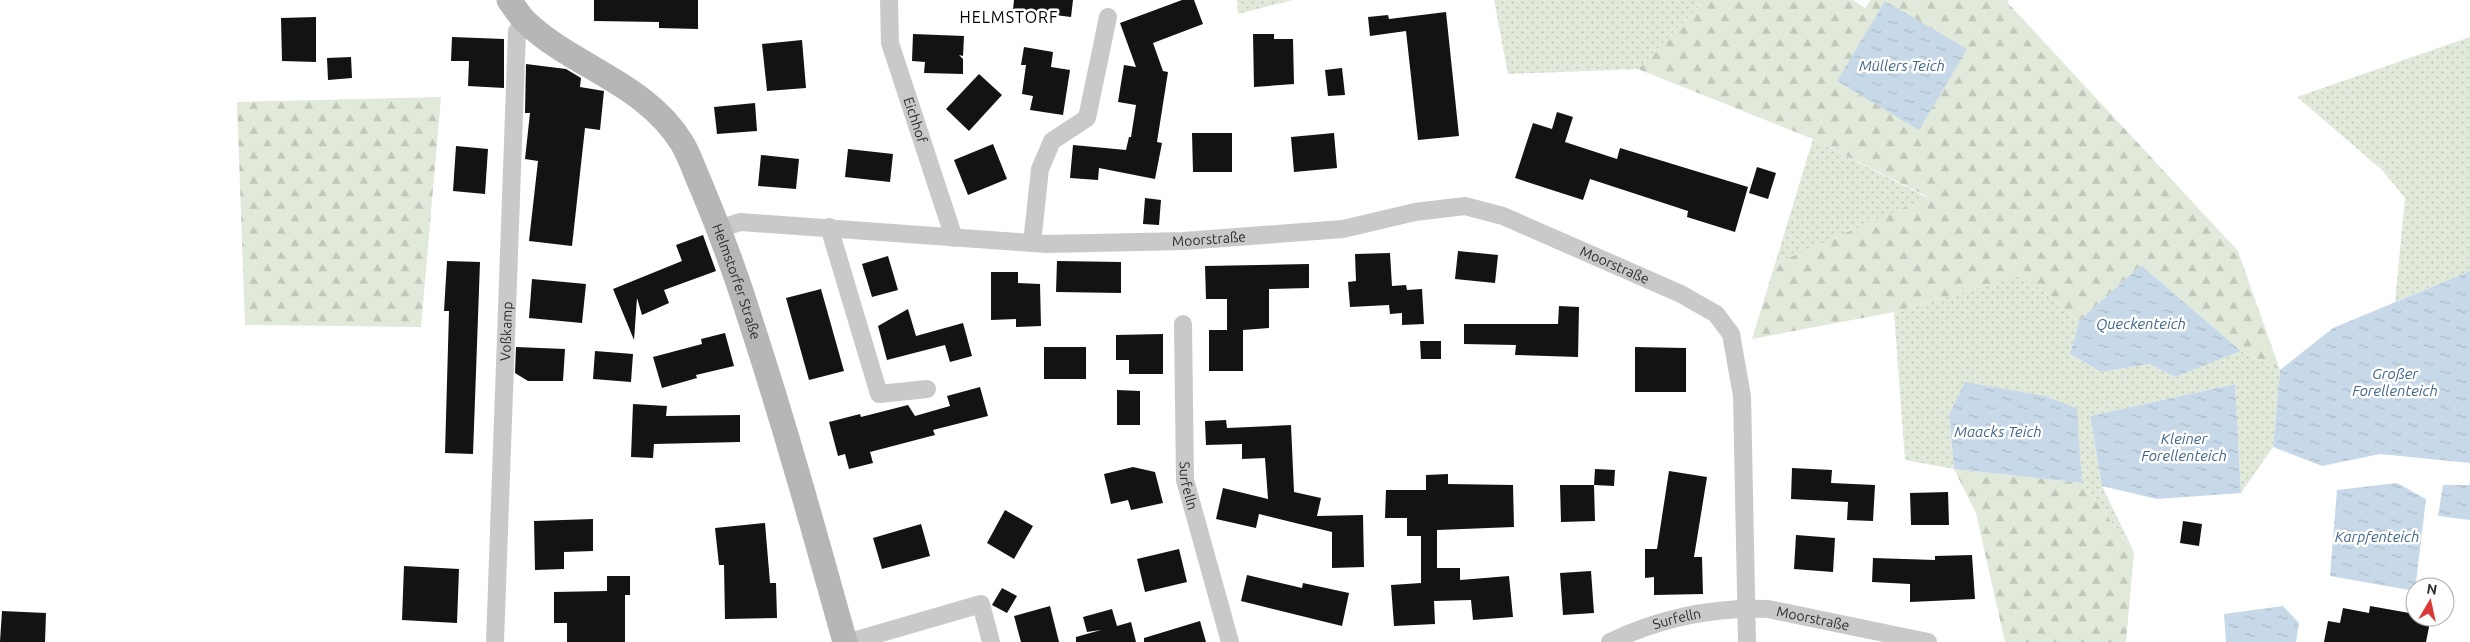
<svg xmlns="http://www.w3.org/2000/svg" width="2470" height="642" font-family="Ubuntu,sans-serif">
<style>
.grass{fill:url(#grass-dots)}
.forest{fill:url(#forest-firs)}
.water{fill:url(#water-ripples)}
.building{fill:#131313}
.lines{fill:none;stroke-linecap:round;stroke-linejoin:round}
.minor{stroke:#c9c9c9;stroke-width:18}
.secondary{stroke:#b6b6b6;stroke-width:25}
.labels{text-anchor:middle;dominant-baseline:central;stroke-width:5;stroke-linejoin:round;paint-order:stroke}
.street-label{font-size:14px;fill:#2c2c2c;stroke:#fff}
.water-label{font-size:15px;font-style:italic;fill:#406789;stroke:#fff}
.quarter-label{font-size:16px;letter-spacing:1px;fill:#000;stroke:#fff}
</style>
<defs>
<pattern id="grass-dots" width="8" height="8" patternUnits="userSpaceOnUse" patternTransform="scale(1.25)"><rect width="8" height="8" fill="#e1e9da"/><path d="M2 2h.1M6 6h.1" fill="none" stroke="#c1c8bb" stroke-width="1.8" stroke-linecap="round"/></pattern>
<pattern id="forest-firs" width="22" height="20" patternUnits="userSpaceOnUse" patternTransform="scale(1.25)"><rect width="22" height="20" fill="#e1e9da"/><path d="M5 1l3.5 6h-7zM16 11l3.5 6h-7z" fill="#c1c8bb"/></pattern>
<pattern id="water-ripples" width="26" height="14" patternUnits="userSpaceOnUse" patternTransform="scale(1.25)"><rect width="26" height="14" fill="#c7d9e8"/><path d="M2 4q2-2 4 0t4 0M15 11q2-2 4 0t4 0" fill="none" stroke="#abbac7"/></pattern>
</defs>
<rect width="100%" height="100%" fill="#fff"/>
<g class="grass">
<polygon points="1237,0 1292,0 1238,14"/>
<polygon points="1494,0 1705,0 1638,69 1508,74"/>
<polygon points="2470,37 2470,271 2395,302 2405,198 2382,170 2297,97"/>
<polygon points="1813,139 1928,198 1775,264"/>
<polygon points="2023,275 2079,321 2070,354 2101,372 2149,364 2175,377 2241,351 2280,370 2273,447 2241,493 2235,384 2090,416 2102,486 2134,552 2082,483 2076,408 2044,396 1949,415 1954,469 1905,460 1894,312"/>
</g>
<g class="forest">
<polygon points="1705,0 1853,0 1865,8 1871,0 2009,0 2007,2 2238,251 2280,370 2241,351 2141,265 2079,321 2023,275 1894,312 1752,339 1775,264 1928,197 1813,139 1638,69"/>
<polygon points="441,97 421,327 245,325 237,102"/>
<polygon points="1954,469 2082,483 2134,552 2126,642 2005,642 1976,513"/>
</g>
<g class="water">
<polygon points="1885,1 1967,49 1919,130 1837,81"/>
<polygon points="2141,265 2241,351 2175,377 2149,364 2101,372 2070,354 2079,321"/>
<polygon points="2470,271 2470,463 2380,454 2322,466 2273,447 2280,370 2333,328"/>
<polygon points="1965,382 2044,396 2077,408 2082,483 1954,469 1949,415"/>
<polygon points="2235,384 2241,493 2157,499 2102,486 2090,416"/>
<polygon points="2397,483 2426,499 2415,591 2330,576 2337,490"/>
<polygon points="2443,485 2470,485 2470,520 2438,516"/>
<polygon points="2283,606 2299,623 2296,642 2226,642 2224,614"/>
</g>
<g class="building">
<polygon points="594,0 698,0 698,29 659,28 659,22 594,21"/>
<polygon points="1014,0 1073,0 1071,17 1013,10"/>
<polygon points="1182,0 1194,0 1203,24 1153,43 1163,71 1168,72 1157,142 1162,143 1155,179 1099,168 1098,180 1070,178 1073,145 1126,150 1129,137 1131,137 1136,105 1118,102 1124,65 1136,67 1120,23"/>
<polygon points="1446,12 1459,136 1418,140 1406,31 1370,36 1368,17 1388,15 1389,19"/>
<polygon points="316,17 316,62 282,61 281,18"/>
<polygon points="913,34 964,36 963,56 959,55 963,59 963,74 924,73 925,62 912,61"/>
<polygon points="1253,34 1274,34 1274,39 1293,39 1294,84 1254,87"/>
<polygon points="452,37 504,39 504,88 468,86 469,61 451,61"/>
<polygon points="802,40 806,88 767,91 762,44"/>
<polygon points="1024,47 1053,52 1051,67 1070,70 1063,115 1030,110 1033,96 1022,94 1026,65 1021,65"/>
<polygon points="351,57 352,78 328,80 327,58"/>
<polygon points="526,64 566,69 581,78 580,87 604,91 600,130 585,128 572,246 529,241 538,161 525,159 530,113 525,113"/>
<polygon points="1342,68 1345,95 1328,96 1325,70"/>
<polygon points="979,74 1002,95 969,131 946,109"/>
<polygon points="755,103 757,131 717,134 714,107"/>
<polygon points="1557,112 1573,117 1565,142 1617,159 1620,148 1748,187 1735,232 1687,217 1688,211 1590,179 1583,200 1515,178 1533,123 1552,129"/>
<polygon points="1192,133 1232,133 1232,172 1193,172"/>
<polygon points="1334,133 1337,168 1294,172 1291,137"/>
<polygon points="993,144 1007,179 968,195 954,160"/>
<polygon points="456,146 488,149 485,194 453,191"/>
<polygon points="848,149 893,154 890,182 845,177"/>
<polygon points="761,155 799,159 796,189 758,186"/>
<polygon points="1757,167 1776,173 1768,199 1749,193"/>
<polygon points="1145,198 1161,200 1159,225 1143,224"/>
<polygon points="703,235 716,271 664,290 669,303 642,315 637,298 634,340 613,289 682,261 676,245"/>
<polygon points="1458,251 1498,255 1495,283 1455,279"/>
<polygon points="1390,253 1392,286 1406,285 1407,290 1422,289 1424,324 1402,325 1402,313 1390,314 1389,305 1350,307 1348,282 1356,281 1355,254"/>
<polygon points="888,256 898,290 872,297 862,264"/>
<polygon points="447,261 480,262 473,454 445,453 449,311 444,311"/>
<polygon points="1057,261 1121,262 1121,293 1056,292"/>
<polygon points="1309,264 1309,288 1269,289 1269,328 1243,330 1243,371 1209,371 1209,330 1227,330 1227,299 1206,299 1205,266"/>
<polygon points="991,272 1018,272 1018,283 1040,284 1041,326 1016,327 1016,319 991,320"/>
<polygon points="532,279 586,284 582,323 529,318"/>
<polygon points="821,289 844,371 809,380 786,298"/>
<polygon points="1559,306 1579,307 1578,357 1515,355 1516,345 1464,344 1464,324 1558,324"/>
<polygon points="908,309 916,336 963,323 972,356 950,362 945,345 887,360 878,326"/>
<polygon points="725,333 734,366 696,375 697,378 662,388 653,357 702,344 701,339"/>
<polygon points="1163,334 1163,374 1129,374 1129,360 1116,360 1116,335"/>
<polygon points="1420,341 1441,341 1441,359 1421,359"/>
<polygon points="516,347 565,349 563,381 528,381 515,373"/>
<rect x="1044" y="347" width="42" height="32"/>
<polygon points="1635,347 1686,348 1686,392 1635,392"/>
<polygon points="595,351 633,354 631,382 593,379"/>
<polygon points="980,387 988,416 933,430 935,435 870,452 873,463 849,469 845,454 838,456 829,422 860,414 861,417 908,405 915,416 950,406 947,396"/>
<polygon points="1117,390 1140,391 1140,425 1117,425"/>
<polygon points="633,404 667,406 666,416 740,415 740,442 654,444 653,458 631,457"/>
<polygon points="1226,420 1227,428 1291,425 1294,492 1321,498 1317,516 1363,515 1364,567 1332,568 1332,532 1259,514 1256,528 1216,519 1223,488 1268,499 1265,458 1242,459 1242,444 1206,445 1205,421"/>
<polygon points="1133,467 1155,472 1163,503 1131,510 1128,500 1111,504 1104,474"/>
<polygon points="1792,468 1832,470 1831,483 1875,485 1873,521 1847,520 1848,502 1791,499"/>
<polygon points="1595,469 1615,470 1614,486 1594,485 1595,521 1561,522 1560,485 1594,485"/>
<polygon points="1669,471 1707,477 1694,557 1702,557 1703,594 1654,595 1654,577 1645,578 1645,549 1657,549"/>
<polygon points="1448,474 1448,484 1513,485 1514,527 1437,530 1437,568 1460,568 1460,580 1509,576 1513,617 1473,620 1471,600 1434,601 1435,624 1394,626 1391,585 1421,583 1421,536 1407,536 1407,518 1385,518 1386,490 1426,490 1426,475"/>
<polygon points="1948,492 1949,525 1911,525 1910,493"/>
<polygon points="1005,510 1033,526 1014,559 987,543"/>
<polygon points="593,519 593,551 564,552 564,569 535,570 534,521"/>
<polygon points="2183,521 2202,524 2199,546 2180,543"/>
<polygon points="765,523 770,583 776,583 777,618 725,619 724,565 719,565 715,528"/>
<polygon points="921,524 930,556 882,569 873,538"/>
<polygon points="1796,535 1835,538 1833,572 1794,569"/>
<polygon points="1179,549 1187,582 1145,592 1137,559"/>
<polygon points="1972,555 1975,599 1910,602 1910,584 1872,582 1873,558 1935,560 1935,556"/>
<polygon points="404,566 459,569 457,623 402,620"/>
<polygon points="1591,571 1594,613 1563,615 1560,573"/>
<polygon points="1247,575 1302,588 1303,583 1349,593 1342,626 1241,601"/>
<polygon points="607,576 630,576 630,595 625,595 625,642 567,642 567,623 554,623 554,592 607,591"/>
<polygon points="1002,588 1017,596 1007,613 992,605"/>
<polygon points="1050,606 1059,642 1021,642 1014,616"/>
<polygon points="2370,606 2415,614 2415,617 2431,617 2426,642 2324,642 2328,621 2340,623 2343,608 2369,613"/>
<polygon points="1112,609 1117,626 1131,622 1136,642 1076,642 1076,637 1101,630 1087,632 1083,617"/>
<polygon points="2,611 46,613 45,642 0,642"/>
<polygon points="1200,621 1206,642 1144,642 1144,638"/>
</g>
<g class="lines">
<g class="minor">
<path id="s1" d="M 889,0 L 890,43 L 954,238"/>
<polyline points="829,227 879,394 927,389"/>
<path id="s2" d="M 719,229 L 740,222 L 1046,244 L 1184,241 L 1343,229 L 1415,212 L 1465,206 L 1503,216 L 1681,294 L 1716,314 L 1731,334 L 1742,396 L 1747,642"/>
<polyline points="1032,243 1040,169 1052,141 1087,118 1108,17"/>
<path id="s3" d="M 1183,324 L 1185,480 L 1230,642"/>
<path id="s4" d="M 495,642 L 517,31 L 526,22"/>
<polyline points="850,642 981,604 991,642"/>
<path id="s5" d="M 1610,642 C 1660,618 1713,607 1768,609 L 1928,642"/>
</g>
<path class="secondary" id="s6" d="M 509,0 C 515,8 520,17 528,24 C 576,68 646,84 682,143 C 690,156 695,173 702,188 C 720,231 736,274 750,319 C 785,426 815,534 845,642"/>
</g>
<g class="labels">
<g class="street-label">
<text stroke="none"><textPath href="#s1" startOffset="124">Eichhof</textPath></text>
<text stroke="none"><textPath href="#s2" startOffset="492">Moorstraße</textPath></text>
<text stroke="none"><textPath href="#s2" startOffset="912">Moorstraße</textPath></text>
<text stroke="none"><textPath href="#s6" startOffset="376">Helmstorfer Straße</textPath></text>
<text stroke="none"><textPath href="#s4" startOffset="311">Voßkamp</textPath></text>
<text stroke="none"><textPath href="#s3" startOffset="162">Surfelln</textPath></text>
<text stroke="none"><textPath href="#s5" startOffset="209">Moorstraße</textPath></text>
<text stroke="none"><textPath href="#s5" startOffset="71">Surfelln</textPath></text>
</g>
<g class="water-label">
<text x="1902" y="65">Müllers Teich</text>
<text x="2141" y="323">Queckenteich</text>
<text x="2395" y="373">Großer<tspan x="2395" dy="17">Forellenteich</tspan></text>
<text x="1998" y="431">Maacks Teich</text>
<text x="2184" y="438">Kleiner<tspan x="2184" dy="17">Forellenteich</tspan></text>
<text x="2377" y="536">Karpfenteich</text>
</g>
<g class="quarter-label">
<text x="1009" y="17">HELMSTORF</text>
</g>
</g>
<g transform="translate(2430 602) rotate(9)"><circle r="24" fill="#ffffff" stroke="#ababab"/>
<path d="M0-4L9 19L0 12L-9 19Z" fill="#da3837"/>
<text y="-8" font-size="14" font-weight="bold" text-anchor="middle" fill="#2c2c2c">N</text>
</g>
</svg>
